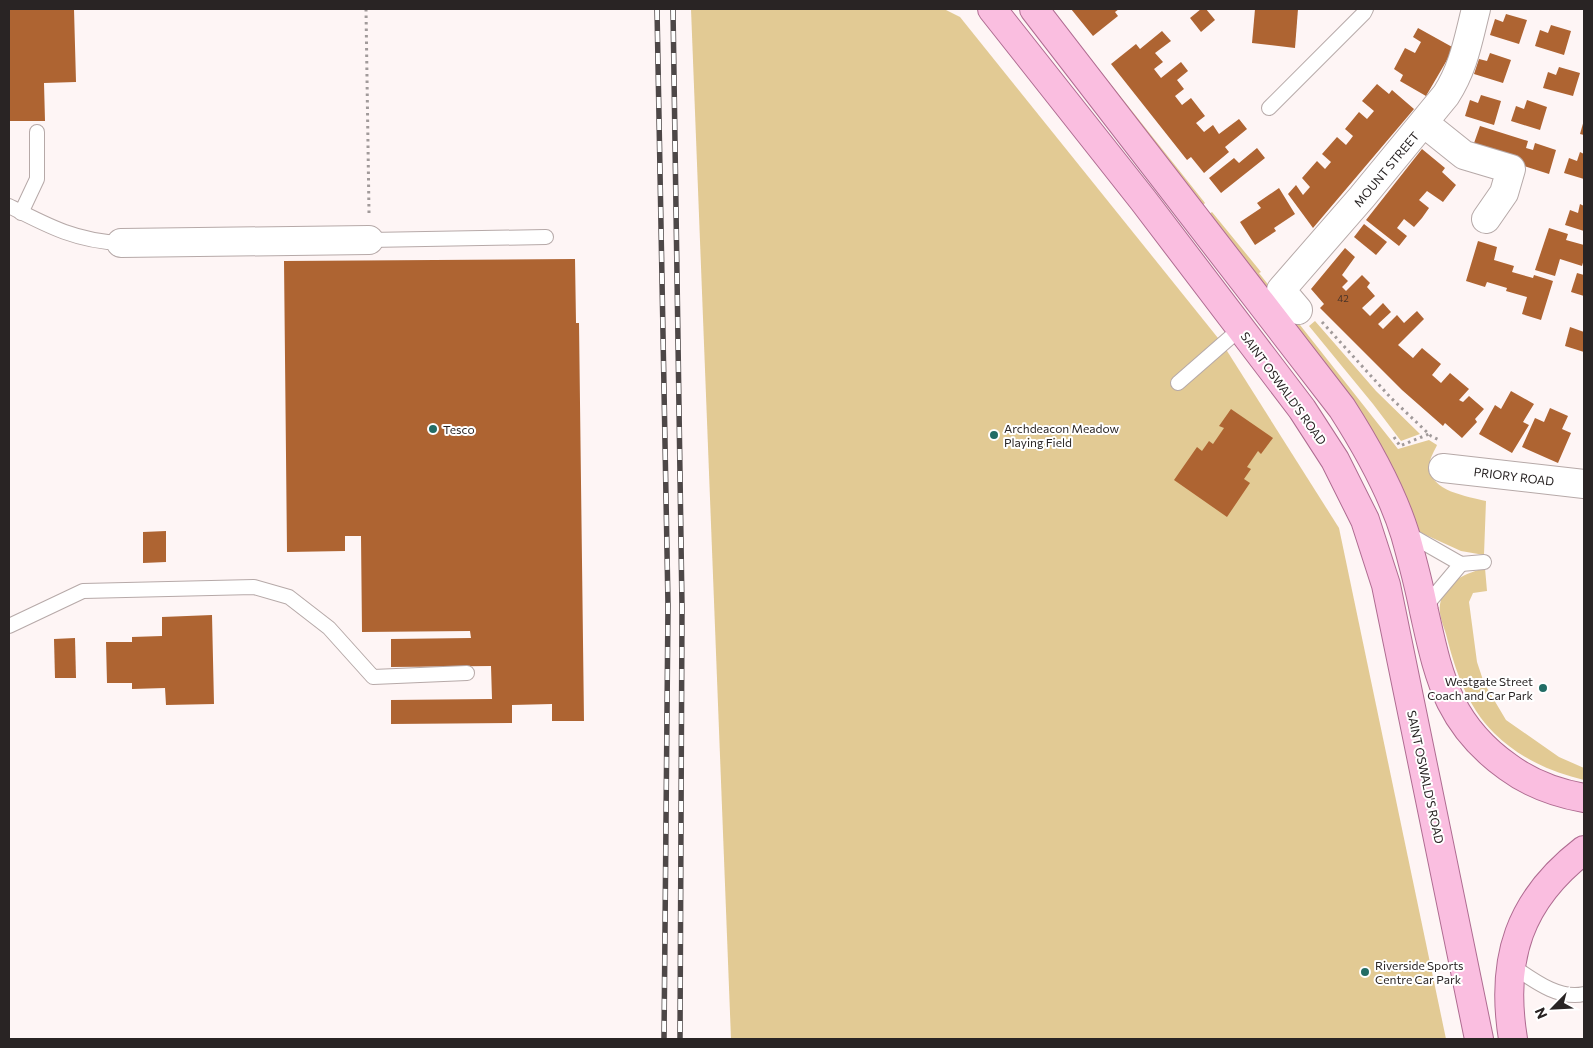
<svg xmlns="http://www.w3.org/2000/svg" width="1593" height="1048" font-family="Commissioner,sans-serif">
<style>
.green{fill:#e2ca94}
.building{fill:#ae6432}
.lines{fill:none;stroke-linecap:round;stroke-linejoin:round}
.service-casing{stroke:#b6a9a8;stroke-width:16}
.minor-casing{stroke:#b6a9a8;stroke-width:30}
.primary-casing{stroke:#af6c91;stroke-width:30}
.path{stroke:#a19a9a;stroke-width:3;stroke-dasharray:2.5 4;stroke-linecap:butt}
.service{stroke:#fff;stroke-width:14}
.minor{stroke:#fff;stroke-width:28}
.primary{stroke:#fabee0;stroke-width:28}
.rail-casing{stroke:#4d4747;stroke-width:5.5}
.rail{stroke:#fff;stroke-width:4;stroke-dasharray:11;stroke-linecap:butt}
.poi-dot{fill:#226c65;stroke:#fff;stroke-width:2}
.labels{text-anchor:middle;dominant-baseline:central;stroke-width:4;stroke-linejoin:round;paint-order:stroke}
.number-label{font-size:10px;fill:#4a3428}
.street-label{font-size:12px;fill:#292424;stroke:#fff}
.poi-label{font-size:12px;fill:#292424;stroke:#fff;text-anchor:start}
</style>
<rect width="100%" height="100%" fill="#fef5f5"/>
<g class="green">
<polygon points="691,9 944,9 960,17 1222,343 1339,528 1446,1039 731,1039"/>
<polygon points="1051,9 1205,203 1202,206"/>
<path d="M 1212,212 L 1261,272 L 1259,273 L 1398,449 L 1429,440 L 1437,445 C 1435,450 1430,457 1430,463 C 1426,491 1467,496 1486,501 L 1484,555 L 1461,551 L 1417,531 L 1378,441 L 1354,403 L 1208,215 Z"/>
<polygon points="1315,321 1376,391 1420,434 1401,441 1373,404 1309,326"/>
<path d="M 1485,568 L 1487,591 L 1473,593 L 1469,602 L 1477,662 L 1484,683 L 1506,720 L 1559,757 L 1584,768 L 1584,780 C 1551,772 1519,758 1494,733 C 1467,706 1455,670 1446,634 C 1443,624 1437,612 1441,600 C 1446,581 1467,573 1485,568 Z"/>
</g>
<g class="building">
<polygon points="9,9 74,9 76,82 44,83 45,121 9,121"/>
<polygon points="1071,9 1119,9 1115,12 1118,16 1093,36"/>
<polygon points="1201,9 1206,9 1215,20 1201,32 1190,18"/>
<polygon points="1255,9 1298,9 1295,48 1252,43"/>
<polygon points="1506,14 1527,20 1519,44 1490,35 1495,19 1503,22"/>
<polygon points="1551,25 1571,31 1564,55 1535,46 1540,30 1548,33"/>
<polygon points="1418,28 1454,48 1426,96 1400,81 1403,75 1394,69 1405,48 1415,53 1421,42 1413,37"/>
<polygon points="1162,31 1171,41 1155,53 1163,62 1154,69 1161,78 1181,62 1188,71 1177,80 1184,89 1175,96 1182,105 1191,98 1205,116 1196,123 1204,132 1213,125 1219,134 1239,119 1247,129 1225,147 1229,152 1204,173 1191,157 1187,160 1111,64 1136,44 1140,49"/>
<polygon points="1490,53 1511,60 1503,83 1474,74 1479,59 1487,61"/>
<polygon points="1559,67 1580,73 1573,96 1543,88 1548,72 1556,75"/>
<polygon points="1377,84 1389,94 1392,90 1414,109 1313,228 1288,194 1296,185 1303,195 1310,187 1302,178 1317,161 1325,169 1331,162 1322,154 1337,137 1346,145 1350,140 1353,136 1345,129 1359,112 1367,119 1374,111 1362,101"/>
<polygon points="1481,95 1501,101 1494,125 1465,116 1470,100 1478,103"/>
<polygon points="1527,100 1547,107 1540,130 1511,121 1516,106 1524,109"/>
<polygon points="1584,120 1584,135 1580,134"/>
<polygon points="1480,126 1528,141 1526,148 1533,150 1535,143 1556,150 1549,174 1521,165 1473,146"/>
<polygon points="1257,148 1265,158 1221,193 1209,178 1234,158 1239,163"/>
<polygon points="1422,149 1445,168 1442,172 1456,185 1443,202 1427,191 1419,200 1429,208 1422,218 1414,227 1404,219 1397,228 1407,236 1399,246 1366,220"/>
<polygon points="1580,152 1584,154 1584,179 1564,173 1569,158 1577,161"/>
<polygon points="1279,188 1295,214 1274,228 1276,231 1255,245 1240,222 1261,208 1257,203"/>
<polygon points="1580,204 1584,206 1584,231 1565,225 1570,210 1578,213"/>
<polygon points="1364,224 1387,242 1376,255 1354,237"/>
<polygon points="1549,228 1568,234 1566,240 1584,245 1584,259 1582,266 1560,259 1555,276 1535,270"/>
<polygon points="1478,241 1497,247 1494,260 1514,266 1512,272 1533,278 1534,275 1553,281 1541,320 1522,314 1527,297 1506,291 1507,288 1487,282 1485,287 1466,281"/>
<polygon points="1345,248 1355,257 1342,275 1348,281 1342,287 1346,291 1362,275 1370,283 1367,287 1375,296 1362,308 1370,316 1383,303 1391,312 1378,324 1383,329 1397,315 1404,323 1417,311 1424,319 1398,345 1413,358 1422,348 1441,364 1432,375 1441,383 1450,373 1469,389 1459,400 1463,402 1469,396 1484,409 1475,419 1477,422 1462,438 1445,423 1443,426 1402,390 1320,308 1324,304 1311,289"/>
<polygon points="575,259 576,323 579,323 584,721 552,721 552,704 512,705 512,723 391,724 391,700 492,699 491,666 391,667 391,639 471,638 470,631 362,632 361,536 345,536 345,551 287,552 284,261"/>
<polygon points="1577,273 1584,275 1584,296 1571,292"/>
<polygon points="1570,327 1584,332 1584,352 1565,346"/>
<polygon points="1511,391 1534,404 1523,422 1529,425 1512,453 1479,434 1495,405 1501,409"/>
<polygon points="1550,408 1568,416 1562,429 1571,433 1558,463 1522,447 1535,418 1544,422"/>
<polygon points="1231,409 1273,438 1261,454 1258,451 1247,467 1251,469 1244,479 1250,483 1227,517 1174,480 1197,447 1202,451 1209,441 1213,444 1224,428 1219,426"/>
<polygon points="166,531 166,562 143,563 143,532"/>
<polygon points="212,615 214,704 166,705 165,688 132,689 132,683 107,683 106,642 132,642 132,637 162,636 162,617"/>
<polygon points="75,638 76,678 55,678 54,639"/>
</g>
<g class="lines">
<g class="service-casing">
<g id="service">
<polyline points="1269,108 1364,13 1366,9"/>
<path d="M 9,206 C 48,226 76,241 121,243"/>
<polyline points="21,213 37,179 37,132"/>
<polyline points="369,240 546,237"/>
<polyline points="1178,383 1241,328"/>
<polyline points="1405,532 1461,564 1484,562"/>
<polyline points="1424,608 1461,564"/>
<polyline points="9,626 83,591 254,587 289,597 329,628 373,677 467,673"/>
<path d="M 1511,965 C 1532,979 1558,1000 1584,994"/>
</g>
</g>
<g class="minor-casing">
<g id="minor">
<polyline points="1424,123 1464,155 1511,169 1504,193 1486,219"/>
<polyline points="121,243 369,240"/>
<path d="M 1298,310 L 1281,290 L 1362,197 L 1446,95 C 1464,67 1468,40 1476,9"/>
<polyline points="1443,468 1584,484"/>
</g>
</g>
<g class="primary-casing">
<g id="primary">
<polyline points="992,9 1143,200 1302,409 1335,460 1365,520 1386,585 1479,1039"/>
<path d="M 1034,9 L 1342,408 C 1367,447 1391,489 1405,534 C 1412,559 1419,585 1424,611 C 1431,642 1437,673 1451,702 C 1464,728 1484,750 1508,767 C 1531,784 1556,793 1584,798"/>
<path d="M 1513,1039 C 1500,959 1519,900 1584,850"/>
</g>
</g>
<g class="path">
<polyline points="366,9 369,213"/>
<polyline points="1322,322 1391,398 1431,436 1441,441"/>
<polyline points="1394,437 1400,446 1429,434"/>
</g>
<use href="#service" class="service"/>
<use href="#minor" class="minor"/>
<use href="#primary" class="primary"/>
<g class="rail-casing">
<g id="rail">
<polyline points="657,9 668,605 664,1039"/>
<polyline points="673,9 682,607 680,1039"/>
</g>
</g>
<use href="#rail" class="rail"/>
</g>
<g class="poi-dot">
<circle cx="433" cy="429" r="5"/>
<circle cx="994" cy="435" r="5"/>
<circle cx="1543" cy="688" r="5"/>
<circle cx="1365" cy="972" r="5"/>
</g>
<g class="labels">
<g class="number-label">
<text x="1343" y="298">42</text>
</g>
<g class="street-label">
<text transform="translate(1386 169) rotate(-50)">MOUNT STREET</text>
<text transform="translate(1284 388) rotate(54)">SAINT OSWALD'S ROAD</text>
<text transform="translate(1514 476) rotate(7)">PRIORY ROAD</text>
<text transform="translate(1426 777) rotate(78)">SAINT OSWALD'S ROAD</text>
</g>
<g class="poi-label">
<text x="1004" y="428">Archdeacon Meadow<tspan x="1004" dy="14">Playing Field</tspan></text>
<text x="443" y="429">Tesco</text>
<text x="1533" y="681" text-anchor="end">Westgate Street<tspan x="1533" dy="14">Coach and Car Park</tspan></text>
<text x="1375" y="965">Riverside Sports<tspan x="1375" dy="14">Centre Car Park</tspan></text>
</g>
</g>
<rect width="1593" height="1048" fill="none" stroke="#292424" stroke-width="20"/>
<g transform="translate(1553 1008) rotate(246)" stroke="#ffffff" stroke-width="4" paint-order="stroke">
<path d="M0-4L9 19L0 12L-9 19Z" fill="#292424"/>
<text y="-8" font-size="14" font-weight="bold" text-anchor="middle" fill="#292424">N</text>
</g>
</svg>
